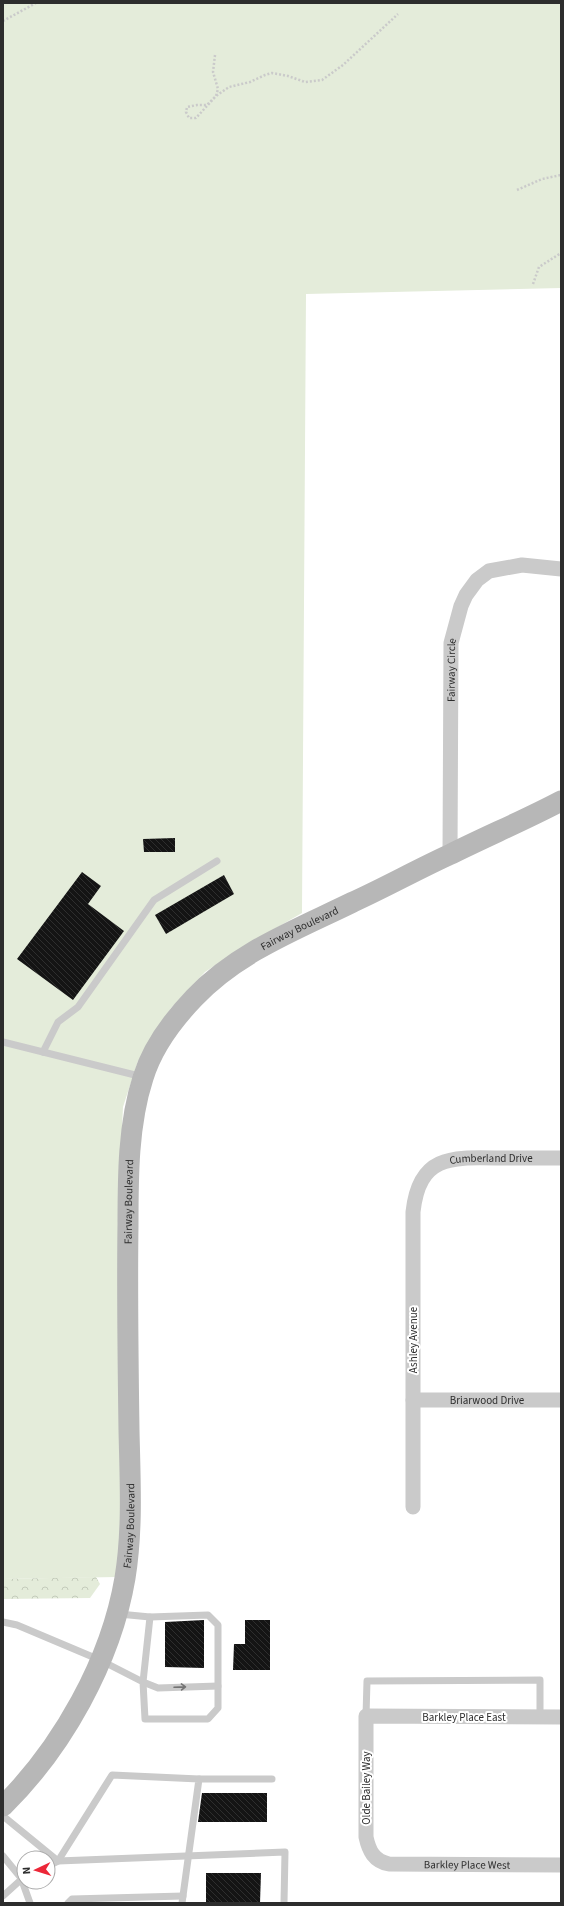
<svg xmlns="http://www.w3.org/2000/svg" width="564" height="1906" font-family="'Source Sans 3',sans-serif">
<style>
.grass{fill:#e4ecda}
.forest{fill:url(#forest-crowns)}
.building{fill:url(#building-back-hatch)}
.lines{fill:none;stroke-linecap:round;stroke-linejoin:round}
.path{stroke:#cacaca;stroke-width:2.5;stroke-dasharray:2 2;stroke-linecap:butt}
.lane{stroke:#cacaca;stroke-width:7}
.street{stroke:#cacaca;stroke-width:15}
.secondary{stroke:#b7b7b7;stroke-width:21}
.oneway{stroke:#747474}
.labels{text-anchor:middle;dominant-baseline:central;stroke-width:4;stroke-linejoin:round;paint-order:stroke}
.street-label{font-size:11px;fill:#2d2d2d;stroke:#fff}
</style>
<defs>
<pattern id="forest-crowns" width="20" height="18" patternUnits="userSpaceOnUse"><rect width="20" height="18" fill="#e4ecda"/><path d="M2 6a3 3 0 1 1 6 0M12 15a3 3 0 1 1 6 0" fill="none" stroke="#c4cbbb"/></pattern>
<pattern id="building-back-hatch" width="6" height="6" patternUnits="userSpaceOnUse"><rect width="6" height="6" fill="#141414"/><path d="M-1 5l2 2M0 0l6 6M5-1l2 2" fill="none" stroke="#2e2e2e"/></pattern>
</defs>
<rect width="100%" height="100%" fill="#fff"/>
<polygon class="grass" points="3,3 561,3 561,288 306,294 302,913 238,950 205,972 171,1008 138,1061 123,1107 120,1170 122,1512 117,1577 3,1579"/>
<polygon class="forest" points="96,1577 100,1584 90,1598 3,1599 3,1579"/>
<g class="building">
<polygon points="175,838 175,852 144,852 143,839"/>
<polygon points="82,872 101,886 88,904 124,931 73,1000 17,959"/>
<polygon points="224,875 234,894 166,934 155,915"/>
<polygon points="204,1620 204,1668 165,1667 165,1622"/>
<polygon points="245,1620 270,1620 270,1670 233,1670 234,1644 245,1644"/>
<polygon points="202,1793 267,1793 267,1822 198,1822"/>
<polygon points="206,1873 261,1873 260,1903 206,1903"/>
</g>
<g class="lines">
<g class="path">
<polyline points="3,21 36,3"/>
<polyline points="215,55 213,72 218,89 216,96 207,105 197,105 187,107 186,112 189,118 196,118 216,96 229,87 250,82 265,75 272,73 288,76 305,82 322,80 343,65 398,14"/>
<polyline points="517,190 542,179 561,175"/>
<polyline points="533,284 539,267 561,253"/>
</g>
<g class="lane">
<polyline points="3,1042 143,1077"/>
<polyline points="43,1052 58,1022 78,1007 154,900 217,861"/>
<polyline points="150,1617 143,1682 158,1688 218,1686"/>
<polyline points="3,1622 17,1625 100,1660 143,1682 145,1719 208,1719 218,1708 218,1625 208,1615 150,1617 119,1614"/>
<polyline points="366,1716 367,1681 540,1680 540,1717"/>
<polyline points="199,1779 272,1779"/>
<polyline points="3,1816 58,1861 285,1852 284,1903"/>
<polyline points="3,1856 21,1878 30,1903"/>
<polyline points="48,1866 58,1861 112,1775 199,1779 182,1903"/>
<polyline points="3,1896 24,1877"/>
<polyline points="68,1903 72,1899 183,1896"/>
</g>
<g class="street">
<path id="s1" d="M 450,854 L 451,643 L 461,606 L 466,595 L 477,580 L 489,571 L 522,565 L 561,569"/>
<path id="s2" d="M 413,1400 L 561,1400"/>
<path id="s3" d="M 413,1507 L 413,1212 C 419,1156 450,1157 497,1158 C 518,1158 540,1158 561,1158"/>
<path id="s4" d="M 561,1717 L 366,1716 L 366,1837 C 369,1851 374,1861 389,1864 L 561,1865"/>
</g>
<path class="secondary" id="s5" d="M 3,1806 C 62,1748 111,1661 125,1578 C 133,1529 130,1479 129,1430 C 128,1362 127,1293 128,1225 C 128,1177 128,1124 143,1078 C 152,1048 173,1020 194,998 C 237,952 298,929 353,902 C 386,887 418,869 451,854 C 487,836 525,820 561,801"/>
</g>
<defs><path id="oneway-shaft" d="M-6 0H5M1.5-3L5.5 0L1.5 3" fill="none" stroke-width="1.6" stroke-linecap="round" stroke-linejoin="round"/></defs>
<use class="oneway" href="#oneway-shaft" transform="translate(180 1687) rotate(-2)"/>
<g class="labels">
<g class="street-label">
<text stroke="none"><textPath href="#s1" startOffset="184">Fairway Circle</textPath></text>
<text stroke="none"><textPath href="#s5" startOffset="987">Fairway Boulevard</textPath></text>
<text stroke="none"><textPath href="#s3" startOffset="405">Cumberland Drive</textPath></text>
<text stroke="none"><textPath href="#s5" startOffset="639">Fairway Boulevard</textPath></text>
<text transform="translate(413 1340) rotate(-90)">Ashley Avenue</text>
<text stroke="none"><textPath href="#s2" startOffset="74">Briarwood Drive</textPath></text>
<text stroke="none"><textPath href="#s5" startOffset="315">Fairway Boulevard</textPath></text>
<text x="464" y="1717">Barkley Place East</text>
<text transform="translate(366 1788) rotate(-90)">Olde Bailey Way</text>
<text stroke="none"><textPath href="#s4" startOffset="432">Barkley Place West</textPath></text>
</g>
</g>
<rect width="564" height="1906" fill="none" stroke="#2d2d2d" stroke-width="8"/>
<g transform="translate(36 1870) rotate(266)"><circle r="19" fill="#ffffff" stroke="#ababab"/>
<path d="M0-3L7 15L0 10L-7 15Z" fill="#ec2738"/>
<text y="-6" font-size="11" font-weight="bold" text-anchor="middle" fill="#2d2d2d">N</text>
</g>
</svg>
